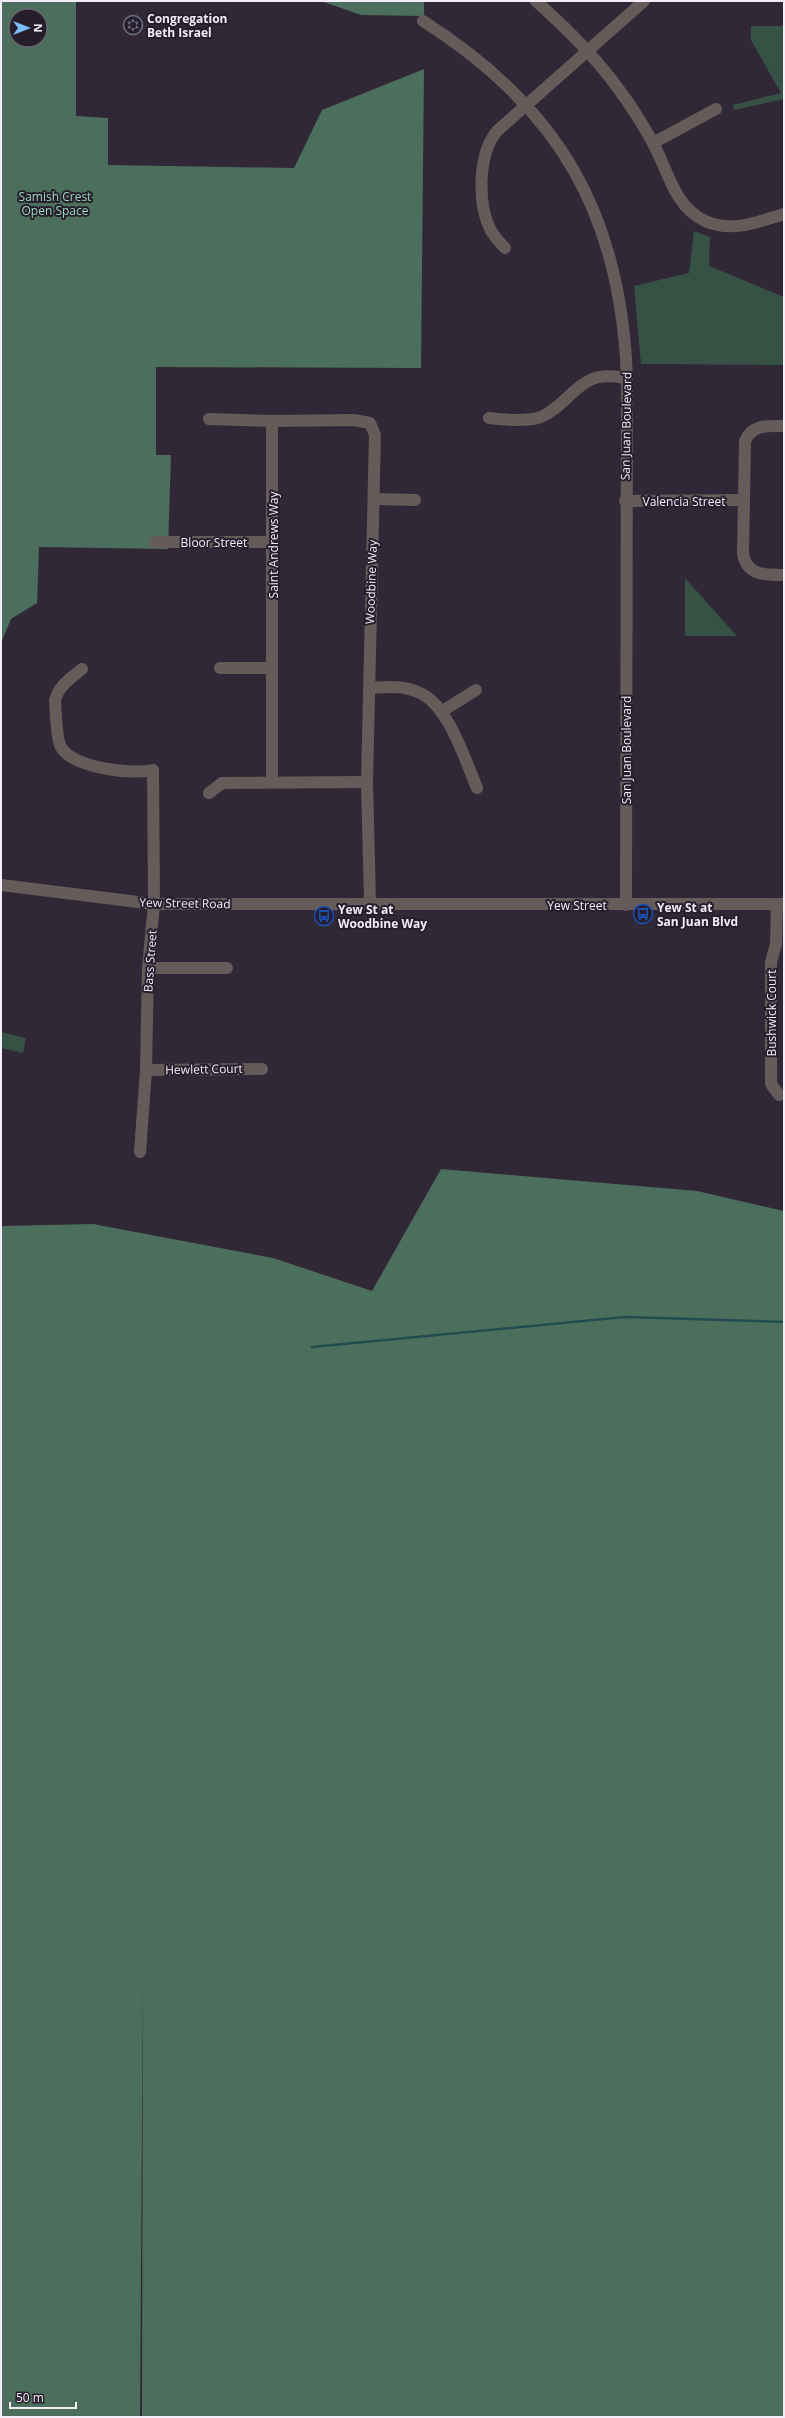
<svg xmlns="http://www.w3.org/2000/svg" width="785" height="2418" font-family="'Open Sans',sans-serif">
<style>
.green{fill:#365244}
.forest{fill:#4c6e5d;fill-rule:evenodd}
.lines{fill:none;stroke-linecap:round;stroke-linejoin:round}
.stream{stroke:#214c50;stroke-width:2.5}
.minor{stroke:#655b59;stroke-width:12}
.labels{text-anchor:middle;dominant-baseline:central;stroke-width:4;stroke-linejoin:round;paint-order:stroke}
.poi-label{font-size:12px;font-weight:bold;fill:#f3edf7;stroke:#271e2d;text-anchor:start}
.park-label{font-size:12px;fill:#9ad9b8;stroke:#271e2d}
.street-label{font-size:12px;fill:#f3edf7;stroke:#271e2d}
</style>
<rect width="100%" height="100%" fill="#312837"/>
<g class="green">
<polygon points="751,26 784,26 784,99 734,110 733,105 781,93 751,40"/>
<polygon points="694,231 710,237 709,266 784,297 784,365 641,364 634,286 689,273"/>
<polygon points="685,578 737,636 685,636"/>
<polygon points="1,1032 26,1038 23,1053 1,1048"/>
</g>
<g class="forest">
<path d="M 1,1 L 76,1 L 76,116 L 108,118 L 108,165 L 294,168 L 322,110 L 424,69 L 421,368 L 156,367 L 156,455 L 171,455 L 168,549 L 39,547 L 37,603 L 11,619 L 1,643 ZM 16,16 L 40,16 L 40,40 L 16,40 Z"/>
<polygon points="321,1 424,1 424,16 361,15"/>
<polygon points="441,1169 697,1191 784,1211 784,2417 142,2417 143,1975 140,2417 1,2417 1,1226 93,1224 273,1258 372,1291"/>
</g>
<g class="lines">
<polyline class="stream" points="312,1347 625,1317 784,1322"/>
<g class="minor">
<path d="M 536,1 C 565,27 594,55 617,87 C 630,104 642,123 653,143 C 668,170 674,207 705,221 C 732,233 758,222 784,214"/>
<path d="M 423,21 C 560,108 621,215 627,378 L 626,905"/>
<polyline points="653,143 716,109"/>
<path d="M 505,248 C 500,243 495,237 491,231 C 477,204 478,154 497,131 L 644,1"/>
<path d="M 489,418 C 505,420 526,422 541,417 C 563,408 576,382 599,377 C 608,375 619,377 627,378"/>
<polyline points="209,419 272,421 354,420 370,423 375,435 367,782 370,904"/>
<path d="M 784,426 C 768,426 752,424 745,441 L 743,554 C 747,576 766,575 784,575"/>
<polyline points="374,499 415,500"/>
<polyline points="625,501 744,500"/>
<polyline points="155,542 273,542"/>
<polyline points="220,668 272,668"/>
<path d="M 82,669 C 70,679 58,686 55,701 C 56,712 56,739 61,747 C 73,768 132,775 153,770 L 154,904 L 148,968 L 146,1070 L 140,1152"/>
<path d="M 369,688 C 386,687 404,685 420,693 C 449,706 465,760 477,788"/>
<polyline points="441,712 476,690"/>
<polyline points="272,782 272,421"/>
<polyline points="209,793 222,783 367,782"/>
<polyline points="1,885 154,904 784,904"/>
<polyline points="777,904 776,944 771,962 771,1084 779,1095"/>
<polyline points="148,968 227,968"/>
<polyline points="146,1070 262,1069"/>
</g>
</g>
<defs>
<g id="synagogue-ring" transform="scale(1)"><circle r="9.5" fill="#271e2d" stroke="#6b7280" stroke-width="1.5"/><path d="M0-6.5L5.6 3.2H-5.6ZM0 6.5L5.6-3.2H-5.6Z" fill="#6b7280"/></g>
<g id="bus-ring" transform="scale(1)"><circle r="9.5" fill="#271e2d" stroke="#1a4fb4" stroke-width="1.5"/><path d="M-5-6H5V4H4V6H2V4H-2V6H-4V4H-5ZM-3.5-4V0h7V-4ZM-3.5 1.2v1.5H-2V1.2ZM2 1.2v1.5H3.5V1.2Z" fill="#1a4fb4"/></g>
</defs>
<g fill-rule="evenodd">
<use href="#synagogue-ring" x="133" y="25"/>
<use href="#bus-ring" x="643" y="914"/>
<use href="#bus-ring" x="324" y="916"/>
</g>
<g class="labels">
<g class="poi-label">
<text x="147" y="18">Congregation<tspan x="147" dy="14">Beth Israel</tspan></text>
<text x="657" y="907">Yew St at<tspan x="657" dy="14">San Juan Blvd</tspan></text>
<text x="338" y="909">Yew St at<tspan x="338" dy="14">Woodbine Way</tspan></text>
</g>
<g class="park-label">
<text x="55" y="196">Samish Crest<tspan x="55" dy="14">Open Space</tspan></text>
</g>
<g class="street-label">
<text transform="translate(626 426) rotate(-89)">San Juan Boulevard</text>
<text x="684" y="501">Valencia Street</text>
<text x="214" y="542">Bloor Street</text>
<text transform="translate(273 545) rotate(-90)">Saint Andrews Way</text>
<text transform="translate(371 582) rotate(-88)">Woodbine Way</text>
<text transform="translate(626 750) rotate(-90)">San Juan Boulevard</text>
<text transform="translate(185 903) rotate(1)">Yew Street Road</text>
<text x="577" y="905">Yew Street</text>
<text transform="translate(150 961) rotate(-86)">Bass Street</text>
<text transform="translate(771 1013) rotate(-90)">Bushwick Court</text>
<text transform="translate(204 1069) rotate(-1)">Hewlett Court</text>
</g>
</g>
<rect width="785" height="2418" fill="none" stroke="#f3edf7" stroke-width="4"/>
<g transform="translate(28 28) rotate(90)"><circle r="19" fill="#271e2d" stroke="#79717e"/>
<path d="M0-3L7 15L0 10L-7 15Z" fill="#7abff8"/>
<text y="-6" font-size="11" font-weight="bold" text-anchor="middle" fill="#f3edf7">N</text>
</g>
<path d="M10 2402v6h66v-6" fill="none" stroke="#f3edf7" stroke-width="2"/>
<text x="16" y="2402" font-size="12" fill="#f3edf7" stroke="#271e2d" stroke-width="3" paint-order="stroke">50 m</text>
</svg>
